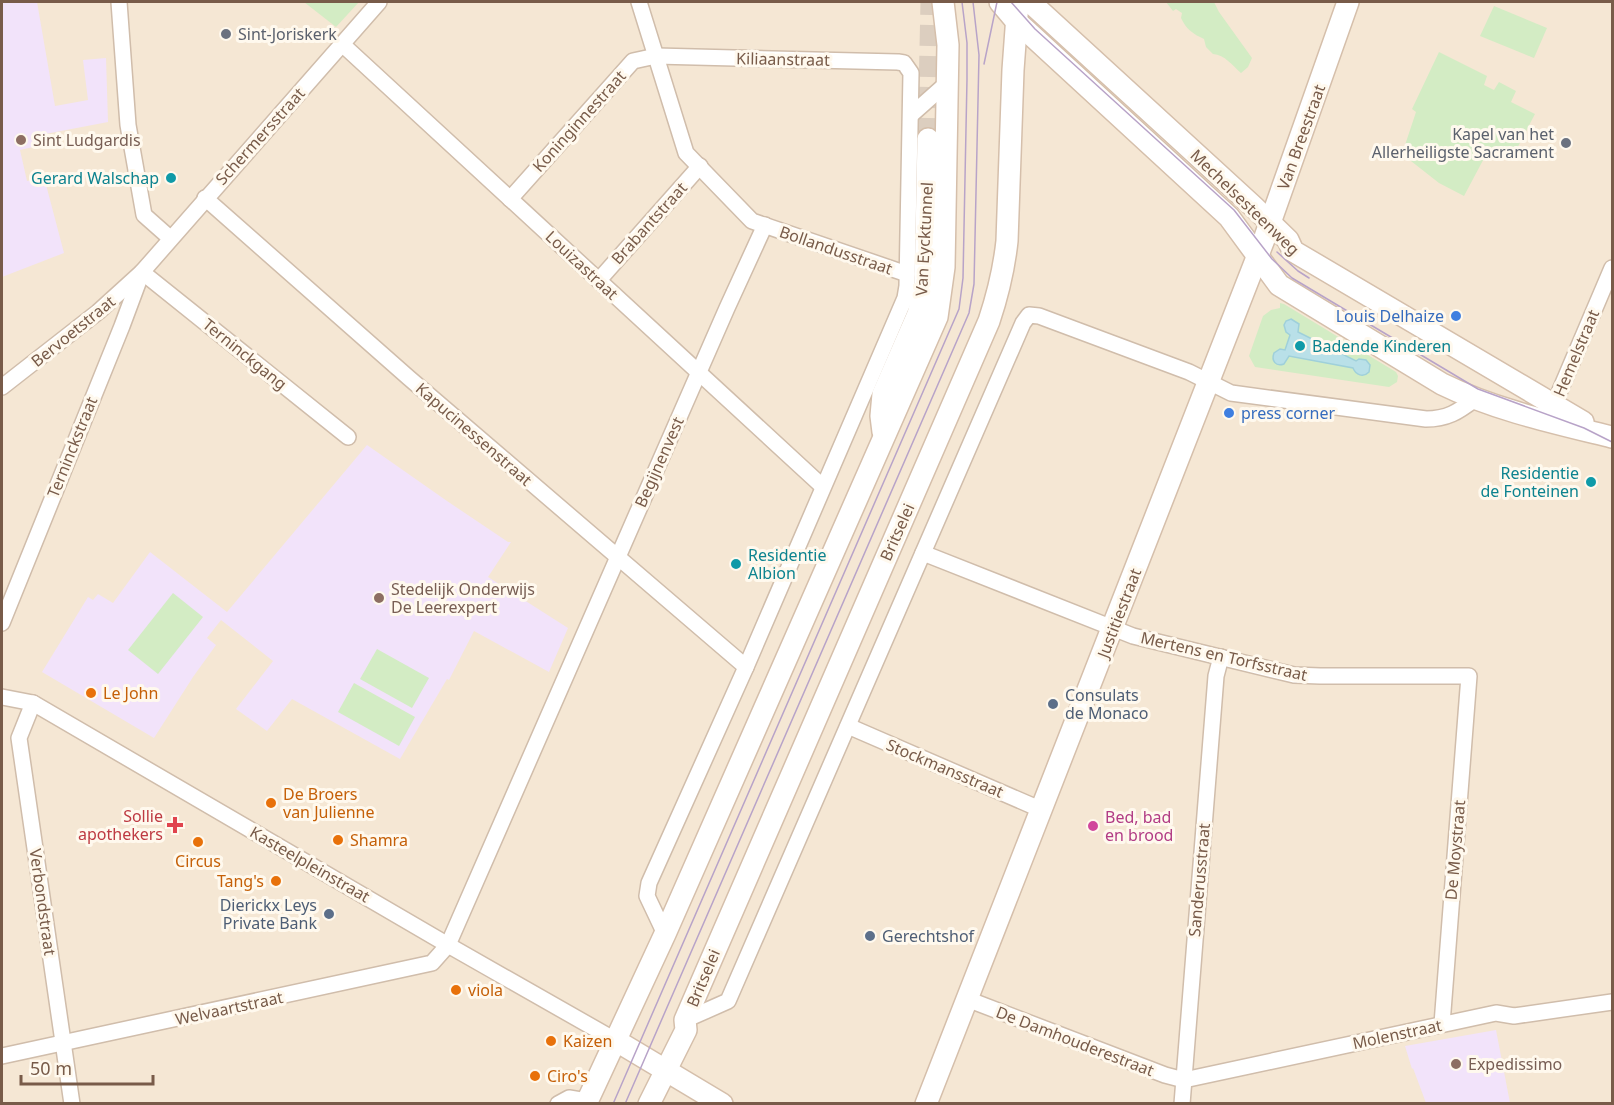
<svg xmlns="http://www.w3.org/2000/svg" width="1614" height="1105" font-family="'Noto Sans',sans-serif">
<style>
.residential{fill:#f5e7d4}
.education{fill:#f2e3fa}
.green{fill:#d3ecc4}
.water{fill:#b9e0e8;stroke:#9fd0da;stroke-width:1.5}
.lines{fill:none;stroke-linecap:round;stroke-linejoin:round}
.secondary-tunnel{stroke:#dccebf;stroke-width:21;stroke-dasharray:21 10;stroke-linecap:butt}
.street-casing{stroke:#d0bdab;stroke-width:18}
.secondary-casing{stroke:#d5bfab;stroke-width:24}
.street{stroke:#fff;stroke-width:15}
.secondary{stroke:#fff;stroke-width:21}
.tram{stroke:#b8a3c8;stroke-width:1.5}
.worship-dot{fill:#6b7280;stroke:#fff9ee;stroke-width:2}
.education-dot{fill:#8d6e63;stroke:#fff9ee;stroke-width:2}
.culture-dot{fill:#0f9aa8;stroke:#fff9ee;stroke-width:2}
.shop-dot{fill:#3f7fe0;stroke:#fff9ee;stroke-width:2}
.food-dot{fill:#e8710a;stroke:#fff9ee;stroke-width:2}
.service-dot{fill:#5c6f8a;stroke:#fff9ee;stroke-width:2}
.health-dot{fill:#e0444e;stroke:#fff9ee;stroke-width:2}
.hotel-dot{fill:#d1479c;stroke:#fff9ee;stroke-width:2}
.labels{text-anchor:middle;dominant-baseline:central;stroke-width:6;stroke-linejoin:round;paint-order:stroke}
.worship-label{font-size:16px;fill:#5b616d;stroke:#fff9ee;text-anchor:start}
.street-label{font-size:16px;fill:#785b49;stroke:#fff9ee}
.education-label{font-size:16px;fill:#785e54;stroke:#fff9ee;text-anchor:start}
.culture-label{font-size:16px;fill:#0d838f;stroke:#fff9ee;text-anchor:end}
.shop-label{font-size:16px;fill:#366cbe;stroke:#fff9ee;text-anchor:end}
.food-label{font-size:16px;fill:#c56008;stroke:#fff9ee;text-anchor:start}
.service-label{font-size:16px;fill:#4e5e75;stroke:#fff9ee;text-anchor:start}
.health-label{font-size:16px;fill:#be3a42;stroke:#fff9ee;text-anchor:end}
.hotel-label{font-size:16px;fill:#b23c85;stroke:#fff9ee;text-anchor:start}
</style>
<rect width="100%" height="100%" fill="#fdf5e6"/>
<rect class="residential" x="2" y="2" width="1610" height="1101"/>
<g class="education">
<polygon points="2,2 37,2 55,106 88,100 83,60 106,58 108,122 40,135 42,145 20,150 27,181 44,177 64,253 2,277"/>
<polygon points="367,445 447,501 508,542 511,542 488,577 568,628 549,672 474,631 449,680 447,679 400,759 292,699 267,731 236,709 273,661 221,620 207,638 216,645 193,677 154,738 42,672 88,597 93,600 98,594 113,603 150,552 227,612"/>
<polygon points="1496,1030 1510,1103 1426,1103 1413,1068 1412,1069 1405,1046"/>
</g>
<g class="green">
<polygon points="304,2 359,2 336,27"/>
<path d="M 1166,2 L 1214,2 L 1219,12 L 1252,58 L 1248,67 L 1241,73 C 1232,65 1225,55 1213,54 L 1206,47 L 1204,39 C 1193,34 1186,29 1181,18 L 1182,13 L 1176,9 L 1173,11 Z"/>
<polygon points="1494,6 1547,28 1534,58 1480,36"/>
<polygon points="1439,52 1487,76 1484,85 1494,90 1499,82 1516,91 1511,102 1535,114 1511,160 1489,149 1464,196 1439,183 1402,154 1416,112 1412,109"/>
<polygon points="1280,303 1284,304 1396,372 1398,376 1397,382 1389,387 1255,367 1249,356 1263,316 1271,310 1280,308"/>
<polygon points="173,593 203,617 158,674 128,650"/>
<polygon points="377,649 429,678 412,708 360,679"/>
<polygon points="354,683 415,717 399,746 338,712"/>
</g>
<path class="water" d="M 1291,319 L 1299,324 L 1298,332 L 1356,361 L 1359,359 L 1366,360 L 1370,365 L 1369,372 C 1363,378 1356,375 1353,368 L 1289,356 L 1284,364 C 1276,367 1271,361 1274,353 L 1280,349 L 1285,350 L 1290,335 L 1286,332 L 1284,325 L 1286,321 Z"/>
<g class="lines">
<polyline class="secondary-tunnel" points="928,139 931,2"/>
<g class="street-casing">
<g id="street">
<polyline points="119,2 128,125 144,215 170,238"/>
<polyline points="639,2 686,153 752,221 907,274"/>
<polyline points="342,44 822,486"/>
<polyline points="911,115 946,84"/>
<polyline points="205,198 409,378 746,667"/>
<polyline points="510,199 633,61 656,56 898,62 904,63 911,73 907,286 905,298 746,667 649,883 647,896 665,934"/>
<polyline points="142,272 348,437"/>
<polyline points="599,280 700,166"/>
<polyline points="2,387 98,312 142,272 379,2"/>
<polyline points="1550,414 1612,268"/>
<polyline points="923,553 1133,636 1294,675 1320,676 1469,676 1442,1024"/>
<polyline points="2,623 122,326 141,275"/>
<polyline points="2,697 33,703 448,945 615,1040"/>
<polyline points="33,703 19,738 72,1104"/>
<polyline points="848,726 1042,810"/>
<polyline points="967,999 1165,1075 1184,1080 1496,1013 1514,1016 1612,1002"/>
<path d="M 685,1020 L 728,1001 L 1023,323 L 1029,315 L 1039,316 L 1189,372 L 1231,393 L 1426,419 C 1447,419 1458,412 1475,399"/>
<polyline points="2,1056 432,963 448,945 727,308 765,225"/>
<polyline points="558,1104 569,1098 587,1101"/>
<polyline points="1182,1104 1216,676 1221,657"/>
</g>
</g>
<g class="secondary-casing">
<g id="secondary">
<path d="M 1000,2 L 1016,21 L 1229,217 L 1279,285 L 1442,384 C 1495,410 1555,423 1612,437"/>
<polyline points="1030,2 1254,207 1288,240 1293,251 1583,422"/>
<polyline points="883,432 881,416 883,394 918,314 925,286 928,139"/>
<polyline points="615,1040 722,1104"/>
<polyline points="586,1104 665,934 937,317 944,267 948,45 943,2"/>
<path d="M 649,1104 L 686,1030 L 685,1020 L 989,321 C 998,294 1004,269 1007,241 L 1013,70 L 1018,2"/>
<polyline points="926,1104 1265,237 1348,2"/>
</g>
</g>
<use href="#street" class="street"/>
<use href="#secondary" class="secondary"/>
<g class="tram">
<polyline points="1011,2 1035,29 1234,210 1272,259 1292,278 1478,389 1584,428 1612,442"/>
<polyline points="984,64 997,2"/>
<polyline points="1277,252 1298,271 1309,278"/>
<polyline points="613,1104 959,309 963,278 967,79 967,43 962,2"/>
<polyline points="625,1104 969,313 974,284 979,55 973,2"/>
</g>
</g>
<g class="worship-dot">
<circle cx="226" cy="34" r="6"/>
<circle cx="1566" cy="143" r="6"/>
</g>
<g class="education-dot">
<circle cx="21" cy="140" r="6"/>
<circle cx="379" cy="598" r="6"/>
<circle cx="1456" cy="1064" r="6"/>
</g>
<g class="culture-dot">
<circle cx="171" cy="178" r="6"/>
<circle cx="1300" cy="346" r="6"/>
<circle cx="1591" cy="482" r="6"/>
<circle cx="736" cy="564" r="6"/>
</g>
<g class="shop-dot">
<circle cx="1456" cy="316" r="6"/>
<circle cx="1229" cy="413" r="6"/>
</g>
<g class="food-dot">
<circle cx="91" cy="693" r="6"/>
<circle cx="271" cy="803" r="6"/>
<circle cx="338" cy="840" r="6"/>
<circle cx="198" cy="842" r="6"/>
<circle cx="276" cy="881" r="6"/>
<circle cx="456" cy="990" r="6"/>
<circle cx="551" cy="1041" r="6"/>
<circle cx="535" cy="1076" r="6"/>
</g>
<g class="service-dot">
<circle cx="1053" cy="704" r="6"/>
<circle cx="329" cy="914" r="6"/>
<circle cx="870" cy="936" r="6"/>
</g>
<path class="health-dot" d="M172 816h6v6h6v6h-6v6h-6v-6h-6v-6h6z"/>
<circle class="hotel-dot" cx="1093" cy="826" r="6"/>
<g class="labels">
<g class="worship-label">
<text x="238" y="34">Sint-Joriskerk</text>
<text x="1554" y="134" text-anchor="end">Kapel van het<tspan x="1554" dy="18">Allerheiligste Sacrament</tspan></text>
</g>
<g class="street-label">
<text transform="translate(783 59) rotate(1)">Kiliaanstraat</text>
<text transform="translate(579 121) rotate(-48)">Koninginnestraat</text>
<text transform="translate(260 136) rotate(-48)">Schermersstraat</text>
<text transform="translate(1301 137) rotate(-70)">Van Breestraat</text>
<text transform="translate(1245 202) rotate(44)">Mechelsesteenweg</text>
<text transform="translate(649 223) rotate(-48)">Brabantstraat</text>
<text transform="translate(924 239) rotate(-87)">Van Eycktunnel</text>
<text transform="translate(836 250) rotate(19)">Bollandusstraat</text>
<text transform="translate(582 265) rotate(43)">Louizastraat</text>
<text transform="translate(73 331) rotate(-39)">Bervoetstraat</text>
<text transform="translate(1576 353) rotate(-67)">Hemelstraat</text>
<text transform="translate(245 354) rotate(39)">Terninckgang</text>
<text transform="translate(474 434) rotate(41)">Kapucinessenstraat</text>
<text transform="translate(72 447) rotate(-68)">Terninckstraat</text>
<text transform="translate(659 462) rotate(-66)">Begijnenvest</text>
<text transform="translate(897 532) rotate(-66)">Britselei</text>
<text transform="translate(1119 613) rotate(-69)">Justitiestraat</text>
<text transform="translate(1224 656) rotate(13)">Mertens en Torfsstraat</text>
<text transform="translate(945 768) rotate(23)">Stockmansstraat</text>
<text transform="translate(1455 850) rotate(-85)">De Moystraat</text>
<text transform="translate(310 864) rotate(30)">Kasteelpleinstraat</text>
<text transform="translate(1199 880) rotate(-85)">Sanderusstraat</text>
<text transform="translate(43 902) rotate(82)">Verbondstraat</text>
<text transform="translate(703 978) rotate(-67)">Britselei</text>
<text transform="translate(229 1008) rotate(-12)">Welvaartstraat</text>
<text transform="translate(1397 1034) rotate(-12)">Molenstraat</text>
<text transform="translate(1075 1041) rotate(21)">De Damhouderestraat</text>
</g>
<g class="education-label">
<text x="33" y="140">Sint Ludgardis</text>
<text x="391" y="589">Stedelijk Onderwijs<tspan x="391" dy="18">De Leerexpert</tspan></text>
<text x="1468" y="1064">Expedissimo</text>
</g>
<g class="culture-label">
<text x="159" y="178">Gerard Walschap</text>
<text x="1312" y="346" text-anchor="start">Badende Kinderen</text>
<text x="1579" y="473">Residentie<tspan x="1579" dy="18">de Fonteinen</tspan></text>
<text x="748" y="555" text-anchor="start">Residentie<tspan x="748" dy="18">Albion</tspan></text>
</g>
<g class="shop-label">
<text x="1444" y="316">Louis Delhaize</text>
<text x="1241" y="413" text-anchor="start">press corner</text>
</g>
<g class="food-label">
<text x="103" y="693">Le John</text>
<text x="283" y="794">De Broers<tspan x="283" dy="18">van Julienne</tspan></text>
<text x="350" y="840">Shamra</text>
<text x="198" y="861" text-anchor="middle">Circus</text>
<text x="264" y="881" text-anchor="end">Tang's</text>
<text x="468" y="990">viola</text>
<text x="563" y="1041">Kaizen</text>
<text x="547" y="1076">Ciro's</text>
</g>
<g class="service-label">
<text x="1065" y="695">Consulats<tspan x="1065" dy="18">de Monaco</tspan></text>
<text x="317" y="905" text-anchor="end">Dierickx Leys<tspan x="317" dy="18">Private Bank</tspan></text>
<text x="882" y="936">Gerechtshof</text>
</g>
<g class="health-label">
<text x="163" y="816">Sollie<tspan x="163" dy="18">apothekers</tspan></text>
</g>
<g class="hotel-label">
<text x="1105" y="817">Bed, bad<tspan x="1105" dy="18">en brood</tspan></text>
</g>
</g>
<rect width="1614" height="1105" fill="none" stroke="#785b49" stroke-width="6"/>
<path d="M21 1075v9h132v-9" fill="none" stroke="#785b49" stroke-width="3"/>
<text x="30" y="1075" font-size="18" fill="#785b49" stroke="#fff9ee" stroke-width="4.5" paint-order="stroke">50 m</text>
</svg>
